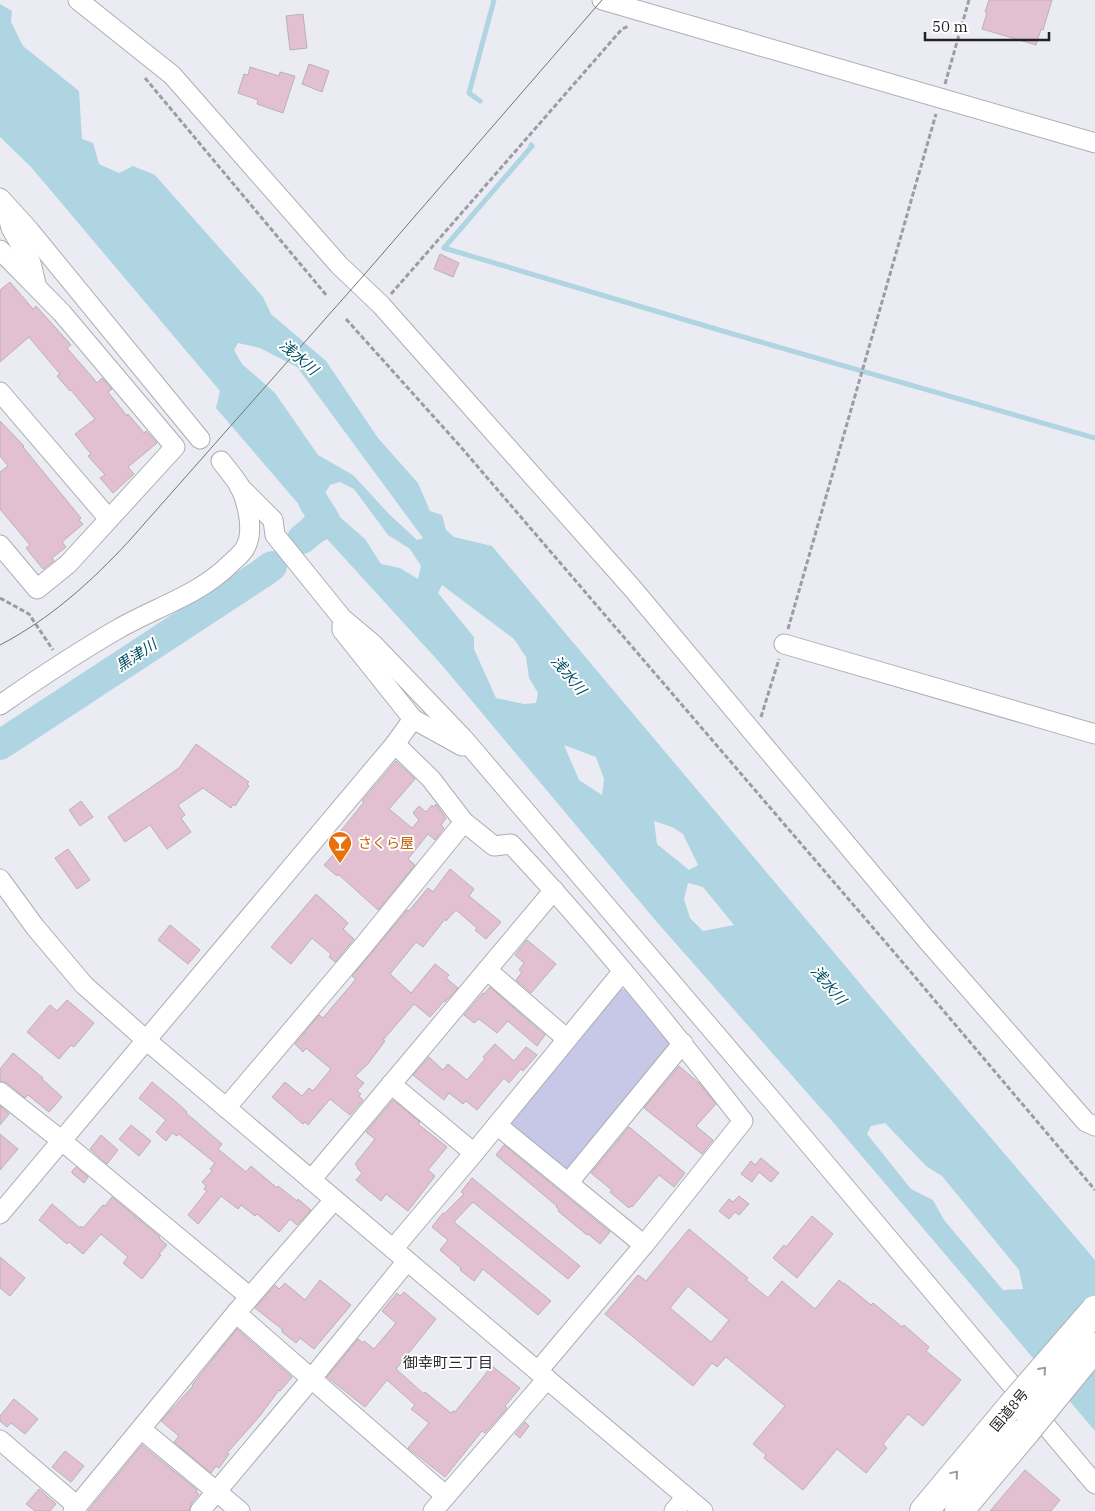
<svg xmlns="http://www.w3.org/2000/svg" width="1095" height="1511" font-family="'IBM Plex Serif','Noto Sans JP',serif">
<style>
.green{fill:#c7c7e7}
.water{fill:#afd5e3;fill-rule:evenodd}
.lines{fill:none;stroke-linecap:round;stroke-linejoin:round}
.stream{stroke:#afd5e3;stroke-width:5}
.river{stroke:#afd5e3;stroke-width:30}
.building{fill:#e2c0d1;stroke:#b9b2b5;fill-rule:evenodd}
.minor-casing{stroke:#adadb4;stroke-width:21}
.highway-casing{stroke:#adadb4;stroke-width:30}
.path{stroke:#9c9ca2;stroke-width:3;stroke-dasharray:5 2.5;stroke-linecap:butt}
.minor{stroke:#fff;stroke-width:19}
.highway{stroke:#fff;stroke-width:28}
.tram{stroke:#737378;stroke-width:1}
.highway-bridge-casing{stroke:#adadb4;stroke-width:30;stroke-linecap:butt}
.highway-bridge{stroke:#fff;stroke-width:28}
.oneway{stroke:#9c9c9d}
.labels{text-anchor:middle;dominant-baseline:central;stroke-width:4;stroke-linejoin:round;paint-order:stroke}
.food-label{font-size:14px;fill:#c56008;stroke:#fff;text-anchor:start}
.street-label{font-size:14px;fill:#222225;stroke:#fff}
.water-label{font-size:15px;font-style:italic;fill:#005164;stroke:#fff}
.neighbourhood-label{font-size:15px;fill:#2a2a2f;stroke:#fff}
</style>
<rect width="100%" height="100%" fill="#ebebf3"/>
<polygon class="green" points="625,989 674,1046 567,1175 504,1124 614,990"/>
<path class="water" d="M 0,4 L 12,11 L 11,22 L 23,46 L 79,91 L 82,139 L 93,143 L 99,164 L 119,173 L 133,166 L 155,175 L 263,297 L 271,314 L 326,361 L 378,438 L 418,483 L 430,511 L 442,515 L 446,530 L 454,537 L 492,546 L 900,1031 L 1095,1260 L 1095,1431 L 832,1121 L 656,921 L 441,664 L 327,539 L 320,543 L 301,520 L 307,514 L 216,408 L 220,391 L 31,167 L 0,137 ZM 238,343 L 260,348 L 297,367 L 423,538 L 417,540 L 389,514 L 353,475 L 318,455 L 275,393 L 242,364 L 234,350 ZM 340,482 L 354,489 L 388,535 L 410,549 L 421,566 L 418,579 L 400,568 L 381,564 L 365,539 L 326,505 L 324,495 L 330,485 ZM 442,585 L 514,639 L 526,657 L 529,678 L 538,693 L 536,703 L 524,704 L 496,698 L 474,649 L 474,637 L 438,593 ZM 564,745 L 596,757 L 604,779 L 602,795 L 579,780 ZM 654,821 L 672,827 L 683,834 L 698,865 L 689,870 L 657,844 ZM 688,883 L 703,887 L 734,925 L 703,931 L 690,918 L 684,899 ZM 885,1123 L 926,1166 L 942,1176 L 1019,1270 L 1023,1289 L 1003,1290 L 944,1220 L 933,1200 L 911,1189 L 867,1134 L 871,1126 Z"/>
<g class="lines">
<g class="stream">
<polyline points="480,101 469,93 494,0"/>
<polyline points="531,145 532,146 444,248 726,332 1095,438"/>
</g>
<g class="river">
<polyline points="302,539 325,520 313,501"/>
<polyline points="0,745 261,574 272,566"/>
</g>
</g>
<g class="building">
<polygon points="989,0 1052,0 1043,30 1041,29 1036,45 982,29 987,13 985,12"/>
<polygon points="303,14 307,48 290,50 286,16"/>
<polygon points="309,64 329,71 322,92 302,84"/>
<polygon points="250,67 279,76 280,72 295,76 283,113 257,104 258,100 238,93 244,74 248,75"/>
<polygon points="440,254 459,263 453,277 434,269"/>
<polygon points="10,282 33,309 36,306 71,345 67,348 93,378 97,383 102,378 112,389 108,392 127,416 128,414 144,433 146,431 157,443 128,467 134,474 113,493 100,478 105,475 88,456 91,454 75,434 95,419 71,390 70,391 57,376 60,374 39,349 29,337 0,362 0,290"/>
<polygon points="0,421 24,446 23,447 81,518 79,520 83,524 62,542 66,547 52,558 54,561 43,569 26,548 30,545 0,509 0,472 8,466 0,456"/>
<polygon points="196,744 249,782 247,784 249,786 235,806 233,804 231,808 203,788 178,805 185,815 181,818 191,832 167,849 150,825 125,842 108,817 179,768"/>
<polygon points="396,761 415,779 389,809 412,828 419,820 413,813 419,806 426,812 432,805 434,807 436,804 446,818 441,825 444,828 435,840 428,834 408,859 415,865 378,910 338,874 337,876 324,865 345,842 340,838 343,834 340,832 364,802 362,801"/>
<polygon points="81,801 93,817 80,826 69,810"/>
<polygon points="68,849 90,880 77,889 55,858"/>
<polygon points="450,869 474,889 469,896 501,922 486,939 475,930 477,928 456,910 446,921 445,919 423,947 416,942 390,974 411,993 435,964 449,975 446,978 458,988 445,1002 444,1001 430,1017 414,1004 383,1040 385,1041 367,1065 355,1076 364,1083 357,1091 361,1094 359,1096 363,1100 350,1115 330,1099 308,1125 305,1122 303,1124 272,1097 285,1082 302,1096 309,1088 313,1091 331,1069 306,1048 303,1052 295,1044 319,1015 323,1018 356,979 352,976 407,910 409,911 428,888 433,892"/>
<polygon points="316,894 348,923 343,929 354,939 335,962 329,957 331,954 312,938 291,964 271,947"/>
<polygon points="170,925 200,950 188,964 158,940"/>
<polygon points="527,940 556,964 531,993 516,980 522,972 519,970 524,963 515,955"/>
<polygon points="490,987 545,1035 537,1046 508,1021 497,1033 479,1019 474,1023 464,1015 483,993 484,994"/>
<polygon points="67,1000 94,1023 74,1047 71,1045 59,1059 27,1032 50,1005 57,1011"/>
<polygon points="495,1044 514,1061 526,1047 537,1055 523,1071 521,1069 509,1083 504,1078 477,1110 466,1101 463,1104 449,1093 444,1100 413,1075 429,1057 443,1070 448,1064 467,1080 485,1059 483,1057"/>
<polygon points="13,1053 43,1078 42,1079 62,1097 49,1112 28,1095 25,1098 7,1083 0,1081 0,1069"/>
<polygon points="679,1066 699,1083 716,1104 696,1126 713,1140 702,1154 644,1108"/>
<polygon points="152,1082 175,1101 187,1112 186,1113 222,1144 218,1149 246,1172 251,1166 277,1188 278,1186 297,1201 298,1199 311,1210 297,1225 290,1219 279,1232 257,1214 255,1216 241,1205 238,1209 221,1196 198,1224 188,1215 207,1191 204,1189 206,1186 202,1182 212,1171 210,1169 215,1163 179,1134 177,1136 172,1133 166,1141 156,1132 166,1120 139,1098"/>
<polygon points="393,1100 420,1122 418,1124 447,1147 428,1170 435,1176 408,1211 386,1194 381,1201 356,1180 362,1173 357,1168 358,1167 355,1164 375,1139 366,1132"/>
<polygon points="0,1106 9,1114 0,1125"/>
<polygon points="131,1125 151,1141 139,1156 119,1139"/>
<polygon points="629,1127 685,1173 674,1187 659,1175 632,1207 631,1206 629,1208 610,1192 612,1190 591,1173"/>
<polygon points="0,1134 18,1149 0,1170"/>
<polygon points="101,1135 118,1150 107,1164 90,1149"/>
<polygon points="504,1145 610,1232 600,1244 588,1234 587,1235 558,1211 559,1209 556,1207 557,1206 496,1155"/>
<polygon points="761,1158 779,1173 771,1182 759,1172 752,1182 741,1174 751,1161 755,1165"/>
<polygon points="76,1167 88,1177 84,1183 72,1173 72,1171"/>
<polygon points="472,1178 580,1266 568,1279 473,1202 454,1222 551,1301 538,1315 483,1269 474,1281 460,1270 461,1268 440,1250 448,1240 432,1227 443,1213 444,1214 464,1194 461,1192"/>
<polygon points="739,1196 749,1204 739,1215 735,1212 729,1219 719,1211 729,1199 733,1202"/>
<polygon points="112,1197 160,1237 159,1238 167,1245 159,1254 161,1255 142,1279 123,1263 128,1257 101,1234 83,1254 69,1242 67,1244 39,1220 52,1204 80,1228 81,1226 83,1228 103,1205 105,1206"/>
<polygon points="812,1216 833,1234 797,1278 773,1258 784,1245 786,1247"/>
<path d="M 689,1229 L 748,1278 L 746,1280 L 768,1298 L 782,1281 L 815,1309 L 839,1280 L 844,1284 L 844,1283 L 871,1305 L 873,1303 L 902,1327 L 904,1325 L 929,1347 L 926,1351 L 961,1380 L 923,1426 L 908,1414 L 883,1444 L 887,1448 L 866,1473 L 837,1449 L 803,1490 L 764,1458 L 766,1455 L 753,1444 L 785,1406 L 726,1357 L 717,1367 L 712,1363 L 693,1386 L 605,1314 L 638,1275 L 646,1281 ZM 688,1286 L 729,1320 L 711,1342 L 670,1308 Z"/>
<polygon points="0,1257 25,1278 10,1296 0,1288"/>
<polygon points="320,1280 351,1305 314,1349 300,1338 296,1343 282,1332 282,1329 255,1308 275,1285 279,1289 285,1283 305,1300"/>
<polygon points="404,1292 436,1319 396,1369 424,1394 425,1392 451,1413 453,1411 455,1412 492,1366 520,1388 505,1406 507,1408 485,1433 482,1431 445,1477 408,1448 429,1423 411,1409 415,1405 387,1380 365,1407 327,1377 358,1339 363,1343 364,1341 374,1349 396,1323 382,1311 397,1293 400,1296"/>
<polygon points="237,1329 292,1377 280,1391 279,1390 259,1417 227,1453 229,1454 219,1468 216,1466 211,1473 174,1442 179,1436 161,1421 193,1386 192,1385"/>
<polygon points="14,1399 38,1419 25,1434 11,1423 7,1427 0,1421 0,1416"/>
<polygon points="525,1422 529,1426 520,1438 515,1434"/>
<polygon points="142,1445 197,1490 196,1492 199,1494 191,1504 189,1511 88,1511"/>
<polygon points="65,1451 84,1466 71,1482 52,1467"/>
<polygon points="1025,1470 1060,1500 1051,1511 990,1511"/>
<polygon points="39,1489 56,1504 50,1511 35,1511 26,1504"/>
</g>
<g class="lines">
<g class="minor-casing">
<g id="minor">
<polyline points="78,0 172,75 339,265 381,305 633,589 925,938 1086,1122 1095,1126"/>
<polyline points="602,0 1095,143"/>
<polyline points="0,198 29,230 200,439"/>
<polyline points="5,206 11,228 31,263 36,284"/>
<polyline points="0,250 62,313 175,447 68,564 37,589 0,545"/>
<polyline points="0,392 109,519"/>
<polyline points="239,486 273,520 275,535 342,618 373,644 463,738 771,1099 1095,1484"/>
<polyline points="342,625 342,630 413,719 462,746"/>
<polyline points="784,644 1095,734"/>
<path d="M 0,705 C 39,678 78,652 118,629 C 156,607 199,595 230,564 C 235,559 242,554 245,548 C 255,532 247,500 239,485 C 234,477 227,469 221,461"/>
<path d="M 395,744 L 431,779 L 464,822 L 494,846 L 511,844 C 594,932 669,1026 743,1121 L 644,1245 L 538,1371"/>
<polyline points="0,879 35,927 84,985 146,1040 703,1511"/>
<polyline points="487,970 567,1039"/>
<polyline points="391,1084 474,1153"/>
<polyline points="0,1092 62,1141 250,1297"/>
<polyline points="226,1108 364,945 464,822"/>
<polyline points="497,1125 644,1245"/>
<polyline points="311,1180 554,890"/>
<polyline points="569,1182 683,1043"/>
<polyline points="0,1214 395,744 413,719"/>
<polyline points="393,1249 474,1153 623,971"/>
<polyline points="236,1313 446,1496"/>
<polyline points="141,1429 240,1511"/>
<polyline points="0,1440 77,1506"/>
<polyline points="73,1511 236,1313 334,1200"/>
<polyline points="200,1511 312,1378 407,1261"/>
<polyline points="433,1511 547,1379"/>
<polyline points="674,1511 686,1497"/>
</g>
</g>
<g class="highway-casing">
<g id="highway">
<polyline points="924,1511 1011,1407"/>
<polyline points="959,1511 1027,1430"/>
</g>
</g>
<g class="path">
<polyline points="145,78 327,296"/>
<polyline points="945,84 969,0"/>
<polyline points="391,294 622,29 629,26"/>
<polyline points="346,319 460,446 893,951 1095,1190"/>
<polyline points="0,598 29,614 53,650"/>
<polyline points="788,629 936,114"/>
<polyline points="761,717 779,659"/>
</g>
<use href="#minor" class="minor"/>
<use href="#highway" class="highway"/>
<path class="tram" d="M 0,645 C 50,619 91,582 129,541 L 364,275 L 602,0"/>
<g class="highway-bridge-casing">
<g id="highway-bridge">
<polyline points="1011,1407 1095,1310"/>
<polyline points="1027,1430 1095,1347"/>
</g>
</g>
<use href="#highway-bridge" class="highway-bridge"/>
</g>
<defs><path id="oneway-chevron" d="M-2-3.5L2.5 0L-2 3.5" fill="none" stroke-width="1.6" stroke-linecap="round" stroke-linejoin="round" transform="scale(1.25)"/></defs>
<g class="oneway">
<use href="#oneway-chevron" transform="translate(1043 1370) rotate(-49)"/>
<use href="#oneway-chevron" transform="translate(955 1474) rotate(-50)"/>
</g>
<defs>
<g id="bar-pin" transform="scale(1.25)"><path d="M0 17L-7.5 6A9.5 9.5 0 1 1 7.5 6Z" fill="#e8710a" stroke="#fff"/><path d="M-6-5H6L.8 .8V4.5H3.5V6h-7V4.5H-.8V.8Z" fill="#fff"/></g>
</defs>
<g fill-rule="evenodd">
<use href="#bar-pin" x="340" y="843"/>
</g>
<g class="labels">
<g class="food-label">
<text x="358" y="843">さくら屋</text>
</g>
<g class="street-label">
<text transform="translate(1009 1410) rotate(-50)">国道8号</text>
</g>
<g class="water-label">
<text transform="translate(299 357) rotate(41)">浅水川</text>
<text transform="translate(136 655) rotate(-33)">黒津川</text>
<text transform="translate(569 675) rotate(50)">浅水川</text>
<text transform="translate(829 985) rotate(50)">浅水川</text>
</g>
<g class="neighbourhood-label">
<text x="448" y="1362">御幸町三丁目</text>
</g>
</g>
<path d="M925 32v8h124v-8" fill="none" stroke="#222225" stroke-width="2.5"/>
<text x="932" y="32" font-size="15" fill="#222225" stroke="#ffffff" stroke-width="4" paint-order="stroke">50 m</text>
</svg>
